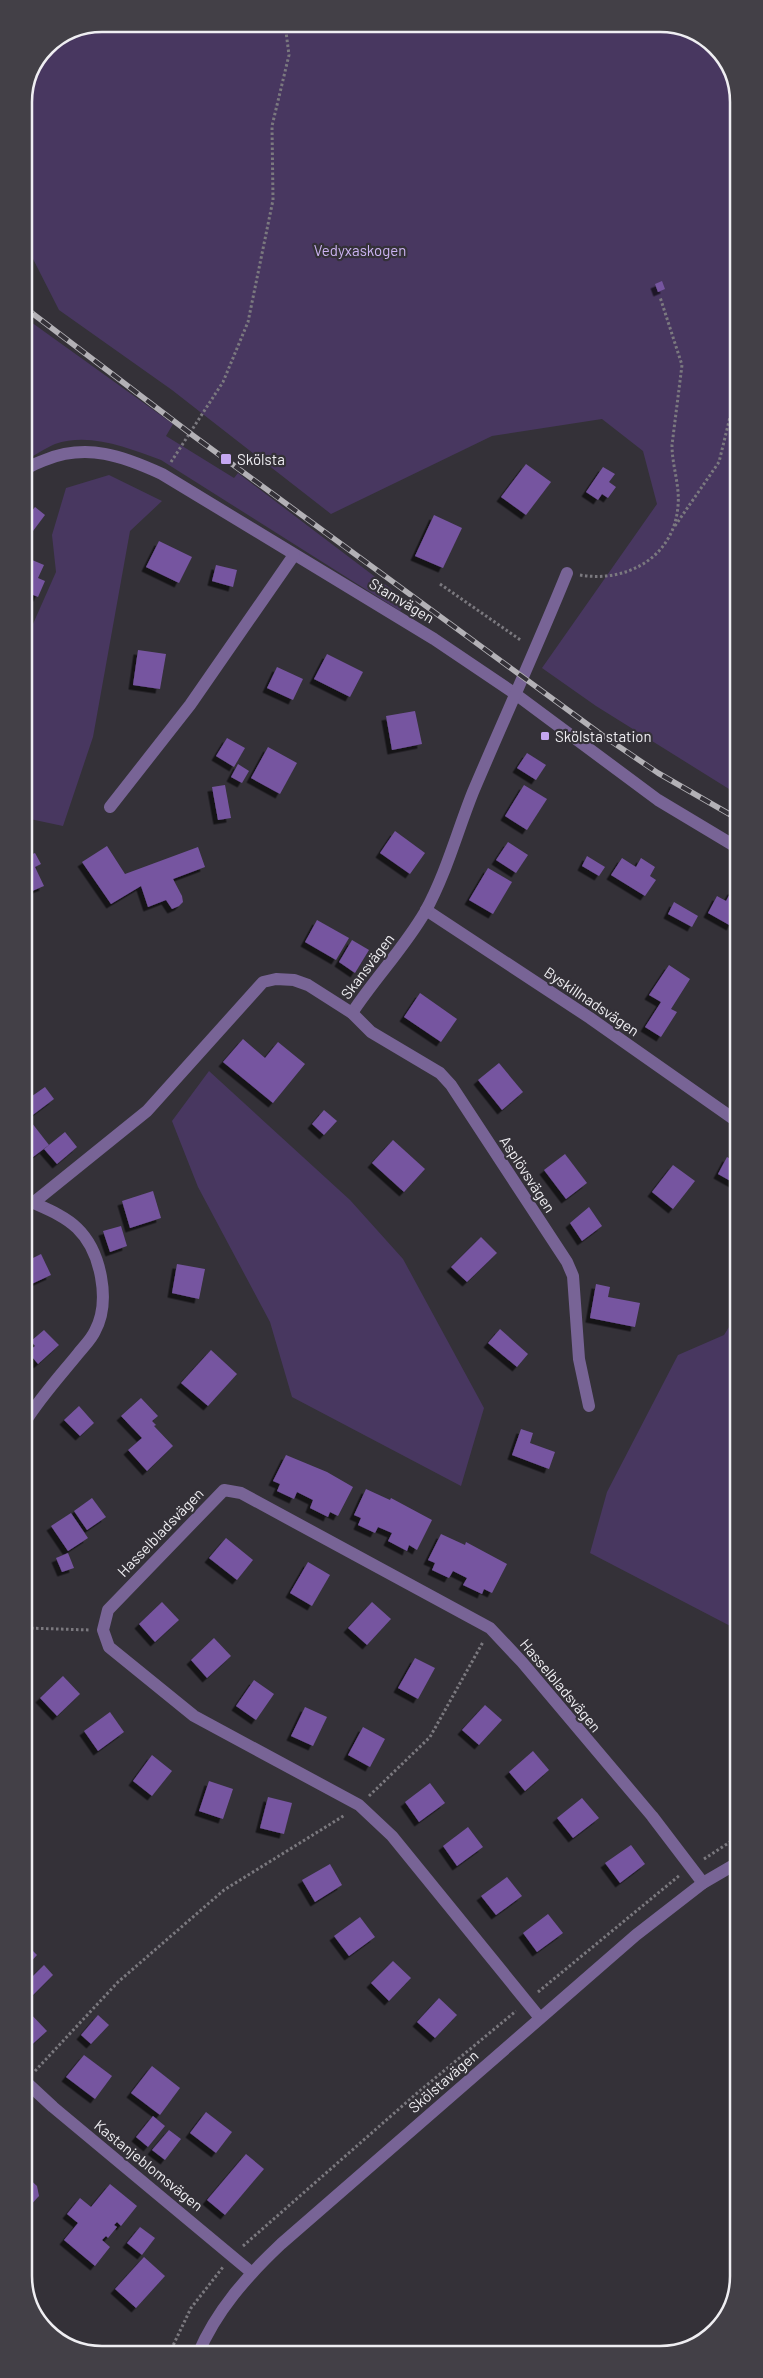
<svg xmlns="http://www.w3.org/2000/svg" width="763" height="2378" font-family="Barlow,sans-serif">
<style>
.green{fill:#483760}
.building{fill:#7655a0;filter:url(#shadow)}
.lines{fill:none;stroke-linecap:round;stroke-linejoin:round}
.path{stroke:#7b797f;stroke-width:3;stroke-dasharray:2.5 2.5;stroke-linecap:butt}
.minor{stroke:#786496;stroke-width:12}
.rail-casing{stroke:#b3b1b6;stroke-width:5.5}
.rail{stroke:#343138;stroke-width:4;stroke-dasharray:11;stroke-linecap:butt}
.poi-dot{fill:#c5a7f1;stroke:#343138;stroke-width:2}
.labels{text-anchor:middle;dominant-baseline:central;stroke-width:4.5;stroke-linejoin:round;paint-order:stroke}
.park-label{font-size:15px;fill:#ccb4f2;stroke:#343138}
.poi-label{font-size:15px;fill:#efeef2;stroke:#343138;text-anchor:start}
.street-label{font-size:15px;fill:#efeef2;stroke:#343138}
.rim{fill:none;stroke:#efeef2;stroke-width:2.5}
</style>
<defs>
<filter id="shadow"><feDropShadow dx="-4.5" dy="4.5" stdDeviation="0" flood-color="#0009"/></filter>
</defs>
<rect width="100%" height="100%" fill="#343138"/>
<g class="green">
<polygon points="102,24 666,24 712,43 737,82 737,794 596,706 542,668 657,504 643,451 602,419 492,436 331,514 172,390 59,310 31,255 24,247 24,97 47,47"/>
<path d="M 24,317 L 173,424 L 166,436 L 234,478 L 238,473 L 407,601 L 400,611 L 161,460 C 128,448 90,432 55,444 C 45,448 35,456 24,460 Z"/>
<polygon points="109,475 162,501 130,531 93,737 63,826 30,819 25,824 25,642 56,572 52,535 66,488"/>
<polygon points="209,1071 350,1200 403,1259 484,1408 461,1486 292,1397 270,1322 198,1187 172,1121"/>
<polygon points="738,1313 738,1630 590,1553 607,1492 678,1355 724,1335"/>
</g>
<g class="building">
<polygon points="662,281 665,289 658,292 655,284"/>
<polygon points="526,464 551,482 526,515 501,497"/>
<polygon points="603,467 615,474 609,482 616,487 608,498 602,494 598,500 586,492"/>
<polygon points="35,507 45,515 33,531 24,524 24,521"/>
<polygon points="434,515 462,528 443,568 415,556"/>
<polygon points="159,541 192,557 179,583 146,567"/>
<polygon points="25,557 44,565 38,578 45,581 38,597 24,591"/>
<polygon points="216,565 237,570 233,587 212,581"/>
<polygon points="138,650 166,654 160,689 133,685"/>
<polygon points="327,654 363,672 350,697 314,679"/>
<polygon points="277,667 303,679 293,700 267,688"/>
<polygon points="415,711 422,744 392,750 386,716"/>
<polygon points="227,738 245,748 234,767 216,756"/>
<polygon points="268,747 297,763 280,794 251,778"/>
<polygon points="527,753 546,765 536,780 517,768"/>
<polygon points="238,764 249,771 242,783 231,777"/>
<polygon points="225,785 231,818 218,820 212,787"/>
<polygon points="524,785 547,799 527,830 505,816"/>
<polygon points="395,831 425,853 410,874 380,853"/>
<polygon points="508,842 528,855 516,873 496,860"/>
<polygon points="107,846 125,874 198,847 205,867 173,879 182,896 183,902 179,906 172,909 166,900 148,907 141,886 111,904 82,862"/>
<polygon points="35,853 41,864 35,867 44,886 25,894 25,874 29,872 25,857"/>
<polygon points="587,856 605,867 599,876 582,866"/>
<polygon points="622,858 636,867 641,858 655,867 650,876 656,880 645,896 611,875"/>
<polygon points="488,868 512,882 493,914 469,900"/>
<polygon points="732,890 738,893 738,913 731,926 708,913 717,896 726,901"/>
<polygon points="674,902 698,916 692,927 668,914"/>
<polygon points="317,920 349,938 336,960 305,942"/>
<polygon points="352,940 369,950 355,973 339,962"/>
<polygon points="669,965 690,979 671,1009 677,1012 661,1037 645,1027 661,1002 649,995"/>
<polygon points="420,993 457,1019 441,1042 404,1017"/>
<polygon points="243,1039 265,1058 278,1042 305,1064 273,1103 223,1062"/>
<polygon points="499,1063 523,1092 502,1110 478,1080"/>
<polygon points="45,1087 54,1099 30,1117 25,1110 25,1101"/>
<polygon points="324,1110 337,1121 324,1135 312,1124"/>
<polygon points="28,1118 49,1145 25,1163 25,1121"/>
<polygon points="65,1132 77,1147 57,1164 44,1149"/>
<polygon points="393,1140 425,1169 404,1192 372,1163"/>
<polygon points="565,1154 587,1183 566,1199 544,1170"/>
<polygon points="727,1157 738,1163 738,1175 734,1183 718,1174"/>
<polygon points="673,1165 695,1181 673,1209 652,1192"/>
<polygon points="153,1191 161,1218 130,1228 122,1201"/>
<polygon points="589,1207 602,1226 582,1241 570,1223"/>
<polygon points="121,1226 127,1246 110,1252 103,1231"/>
<polygon points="481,1237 497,1253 467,1282 451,1267"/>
<polygon points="41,1254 51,1275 25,1287 25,1262"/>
<polygon points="177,1264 205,1269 199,1299 172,1293"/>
<polygon points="596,1284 610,1287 608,1297 640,1303 635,1327 590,1318"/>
<polygon points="500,1329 528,1354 517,1367 488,1343"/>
<polygon points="44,1330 59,1345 38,1364 28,1352 35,1346 31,1341"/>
<polygon points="211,1350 237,1374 208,1406 181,1383"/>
<polygon points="141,1398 158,1416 152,1421 156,1425 154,1426 173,1446 147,1471 128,1450 142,1438 121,1416"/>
<polygon points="79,1406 94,1423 80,1436 64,1420"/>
<polygon points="521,1429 533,1433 530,1443 555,1452 549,1469 512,1455"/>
<polygon points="286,1455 327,1472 353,1487 338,1516 330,1512 328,1517 310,1508 313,1500 297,1492 294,1499 277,1491 280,1484 273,1481"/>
<polygon points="366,1489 390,1500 391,1498 432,1520 417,1550 409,1545 407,1551 388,1541 392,1533 378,1527 375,1533 358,1525 361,1518 354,1515"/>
<polygon points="92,1498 106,1517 87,1530 74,1511"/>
<polygon points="71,1513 88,1538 68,1551 51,1526"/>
<polygon points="441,1534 465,1545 466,1542 507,1564 492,1593 484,1589 482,1594 463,1585 467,1578 453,1571 449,1578 432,1570 435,1563 428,1560"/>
<polygon points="226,1538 253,1560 237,1580 209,1558"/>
<polygon points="68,1553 74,1568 62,1572 56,1558"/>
<polygon points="308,1562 330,1575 312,1606 290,1593"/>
<polygon points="162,1602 179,1620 155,1642 139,1624"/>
<polygon points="372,1602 391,1619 367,1645 348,1628"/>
<polygon points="214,1638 231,1656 207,1678 191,1660"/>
<polygon points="415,1658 435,1668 418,1699 398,1688"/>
<polygon points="63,1676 80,1694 57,1716 40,1698"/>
<polygon points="254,1680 274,1694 256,1720 236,1706"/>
<polygon points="485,1705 502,1720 479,1745 462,1730"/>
<polygon points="305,1707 327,1717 313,1746 291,1736"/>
<polygon points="110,1712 124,1732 98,1751 84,1731"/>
<polygon points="363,1727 385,1739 370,1767 348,1755"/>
<polygon points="533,1751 549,1770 525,1791 509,1772"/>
<polygon points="152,1755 172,1771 152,1796 133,1781"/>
<polygon points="209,1781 233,1789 223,1819 199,1811"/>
<polygon points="430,1783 445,1803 419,1822 405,1802"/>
<polygon points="268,1797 292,1803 284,1834 260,1828"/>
<polygon points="582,1798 599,1818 573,1838 557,1818"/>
<polygon points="468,1827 483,1847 457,1866 443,1846"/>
<polygon points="631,1845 645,1864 620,1883 605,1863"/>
<polygon points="330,1864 342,1885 315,1902 302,1880"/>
<polygon points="507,1877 522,1896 496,1915 481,1896"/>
<polygon points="548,1914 563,1933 537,1952 523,1933"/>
<polygon points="360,1917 375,1937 349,1956 334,1936"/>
<polygon points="26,1944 37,1955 26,1967"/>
<polygon points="393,1961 411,1978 389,2001 371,1983"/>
<polygon points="44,1965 53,1975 31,1997 26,1993 26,1983"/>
<polygon points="439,1998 457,2015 435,2038 417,2022"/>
<polygon points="26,2009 47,2031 26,2050"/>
<polygon points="98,2015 109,2025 91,2044 81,2035"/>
<polygon points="84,2055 112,2076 95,2099 66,2077"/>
<polygon points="152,2066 180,2088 160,2115 131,2093"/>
<polygon points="206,2112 232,2132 216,2153 190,2133"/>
<polygon points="153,2116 165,2126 148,2147 136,2137"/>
<polygon points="169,2130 181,2139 165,2160 152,2150"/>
<polygon points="246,2154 264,2169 225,2215 207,2200"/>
<polygon points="26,2176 37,2186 39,2196 26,2210"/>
<polygon points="110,2184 137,2206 121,2226 117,2222 114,2225 117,2227 108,2238 106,2236 102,2240 110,2247 95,2266 64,2240 78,2223 67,2214 80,2198 91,2207"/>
<polygon points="140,2227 155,2238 142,2255 127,2243"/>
<polygon points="144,2257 165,2276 136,2308 115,2289"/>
</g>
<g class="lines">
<g class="path">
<polyline points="171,462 223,382 248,322 273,200 272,126 289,55 285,24"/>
<polyline points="675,526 719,462 730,417 737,411"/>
<path d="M 580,575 C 627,583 674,557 678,506 C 680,485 672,466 672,445 L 682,365 L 660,297"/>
<polyline points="440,584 522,641"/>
<polyline points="26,1628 90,1630"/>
<polyline points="369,1796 430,1737 483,1642"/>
<polyline points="704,1859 739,1836"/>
<polyline points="538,1992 680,1875"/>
<polyline points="35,2071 118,1982 224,1890 345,1815"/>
<polyline points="243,2246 416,2094 516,2011"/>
<polyline points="169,2354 191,2308 223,2267"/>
</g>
<g class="minor">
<path d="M 24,471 C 30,465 38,463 45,460 C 87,443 123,456 162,474 L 434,639 L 514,693 L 658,800 L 738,848"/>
<polyline points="110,807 190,705 294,555"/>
<polyline points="426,910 590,1018 738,1122"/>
<path d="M 352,1013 C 375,978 404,948 425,912 C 446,874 457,832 473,792 C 504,719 537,647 567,573"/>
<polyline points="33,1203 147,1111 263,982 276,979 294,980 308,985 352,1013 371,1032 440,1073 451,1085 567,1262 573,1276 579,1359 589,1406"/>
<path d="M 25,1422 C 40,1398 59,1377 77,1355 C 83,1347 91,1340 95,1331 C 111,1301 101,1251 77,1228 C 64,1215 44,1208 27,1200"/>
<polyline points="540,2018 392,1836 359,1805 194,1716 109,1647 103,1630 108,1610 224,1490 241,1493 490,1628 522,1662 652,1816 703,1883"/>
<polyline points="26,2082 53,2107 251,2272"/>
<path d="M 198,2354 C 216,2311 247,2276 281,2244 L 636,1935 L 703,1883 L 739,1862"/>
</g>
<g class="rail-casing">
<polyline id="rail" points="24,307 191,434 602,735 658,773 738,819"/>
</g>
<use href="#rail" class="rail"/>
</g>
<g class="poi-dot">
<rect x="220" y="453" width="12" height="12" rx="2.5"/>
<rect x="540" y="731" width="10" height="10" rx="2.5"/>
</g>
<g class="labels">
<g class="park-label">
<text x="360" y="250">Vedyxaskogen</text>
</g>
<g class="poi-label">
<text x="237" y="459">Skölsta</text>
<text x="555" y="736">Skölsta station</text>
</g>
<g class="street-label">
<text transform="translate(402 600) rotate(31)">Stamvägen</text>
<text transform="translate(367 966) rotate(-53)">Skansvägen</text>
<text transform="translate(592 1001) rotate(34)">Byskillnadsvägen</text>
<text transform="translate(528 1174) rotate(57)">Asplövsvägen</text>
<text transform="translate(160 1532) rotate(-46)">Hasselbladsvägen</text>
<text transform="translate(561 1685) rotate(50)">Hasselbladsvägen</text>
<text transform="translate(443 2081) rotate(-41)">Skölstavägen</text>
<text transform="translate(149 2165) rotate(39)">Kastanjeblomsvägen</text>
</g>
</g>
<path d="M0 0H763V2378H0ZM102 32H660A70 70 0 0 1 730 102V2276A70 70 0 0 1 660 2346H102A70 70 0 0 1 32 2276V102A70 70 0 0 1 102 32Z" fill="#434047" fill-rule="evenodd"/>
<path class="rim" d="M102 32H660A70 70 0 0 1 730 102V2276A70 70 0 0 1 660 2346H102A70 70 0 0 1 32 2276V102A70 70 0 0 1 102 32Z"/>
</svg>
